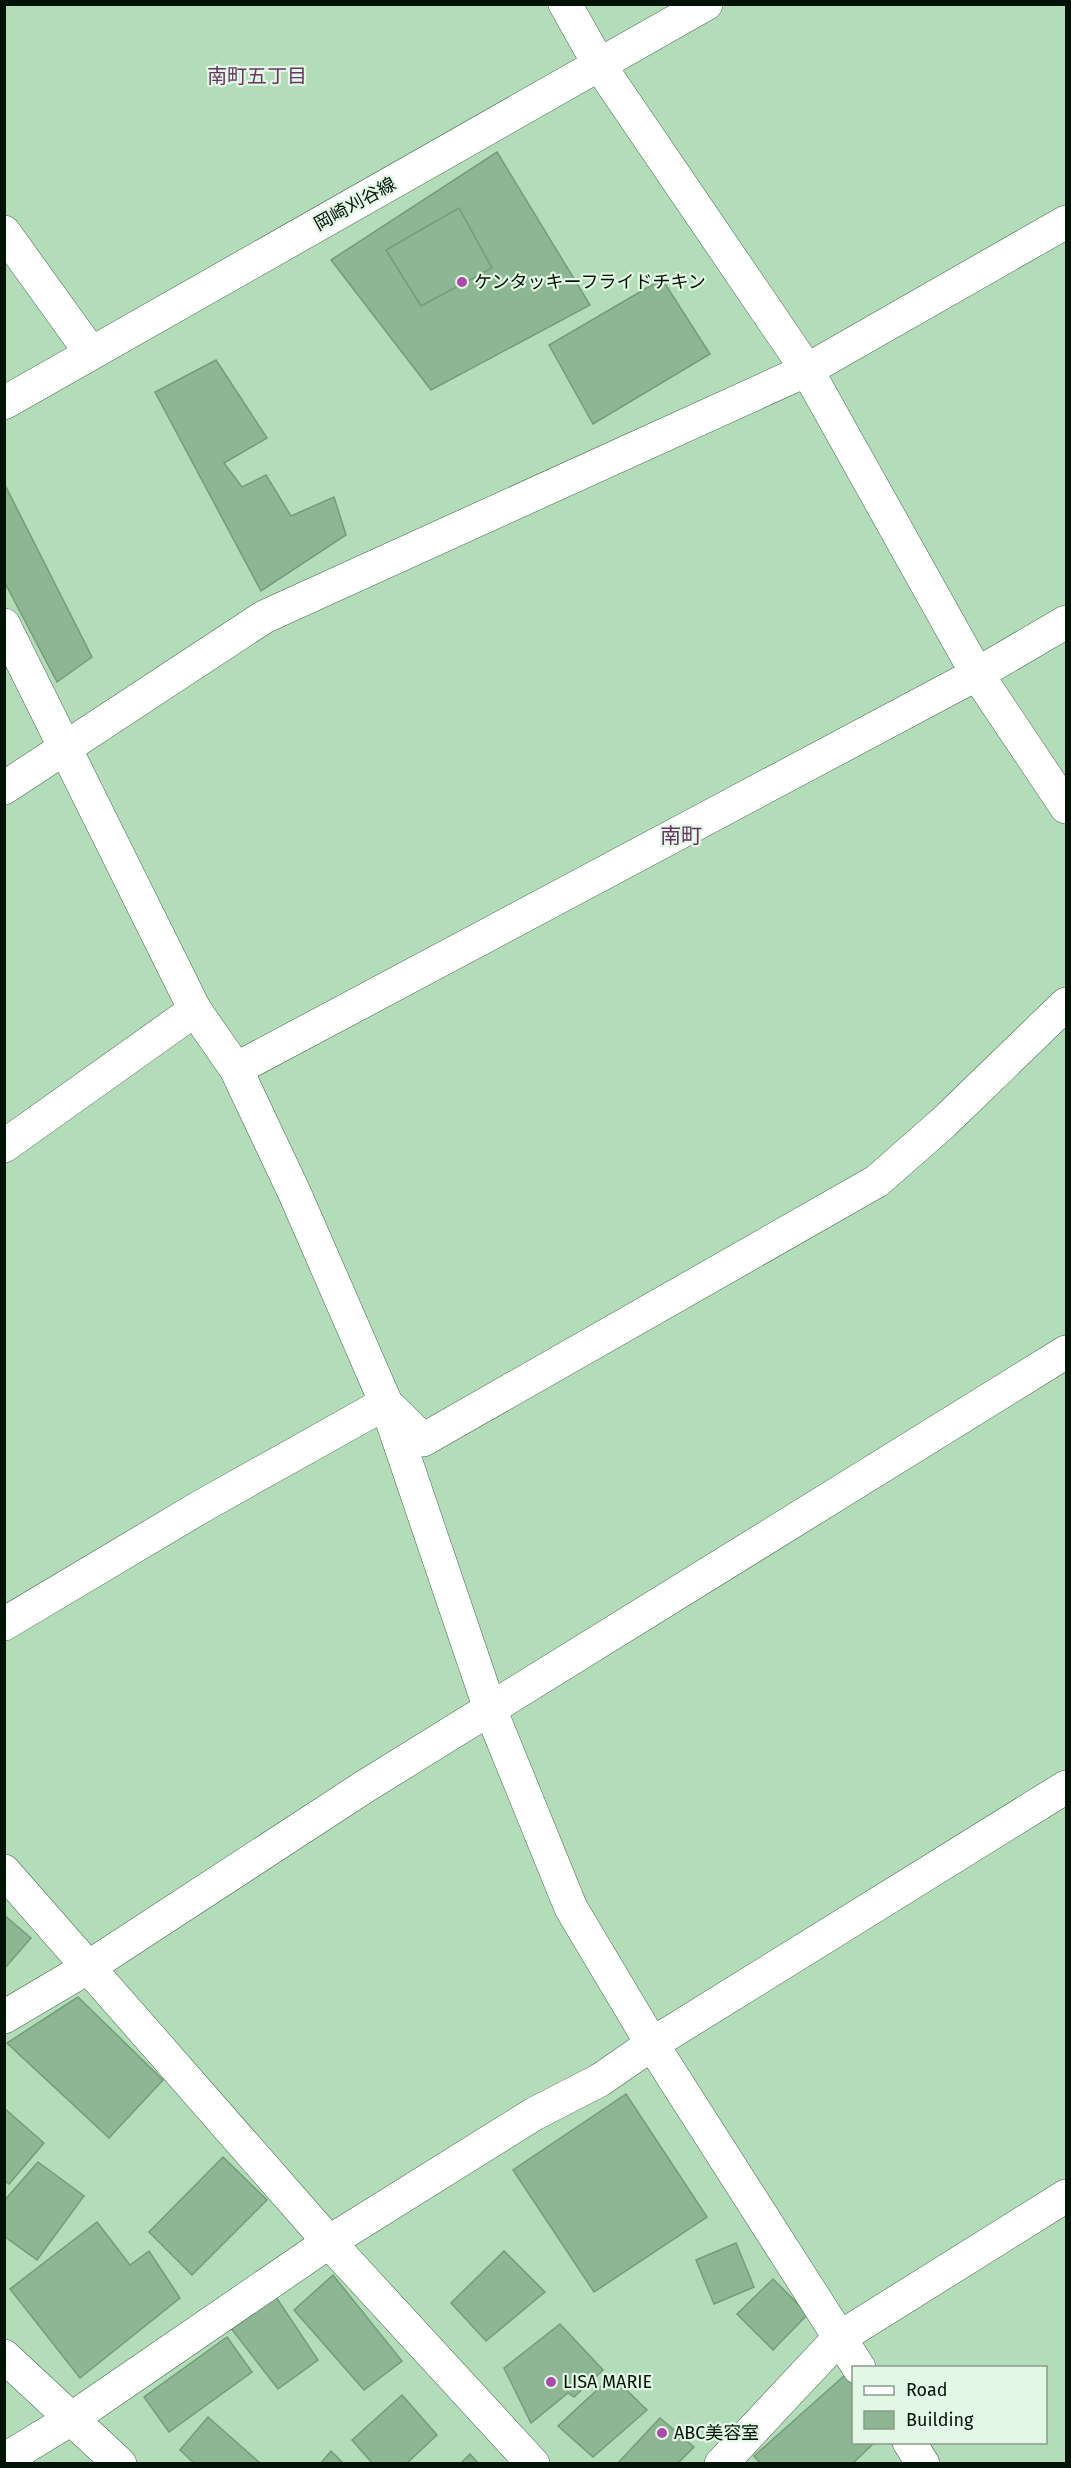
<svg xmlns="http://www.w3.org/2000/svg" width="1071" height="2468" font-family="'Fira Sans','Noto Sans JP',sans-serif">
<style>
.building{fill:#8db693;stroke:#739c79;stroke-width:1.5}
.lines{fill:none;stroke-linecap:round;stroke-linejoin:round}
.minor-casing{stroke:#416848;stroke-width:34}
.tertiary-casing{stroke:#416848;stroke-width:34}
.primary-casing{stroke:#416848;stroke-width:34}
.minor{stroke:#fff;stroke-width:33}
.tertiary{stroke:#fff;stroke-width:33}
.primary{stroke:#fff;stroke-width:33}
.poi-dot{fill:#b049ad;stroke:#e2f7e4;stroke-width:2}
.labels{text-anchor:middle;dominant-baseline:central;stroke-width:4.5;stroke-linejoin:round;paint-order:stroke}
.street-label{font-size:18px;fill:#031206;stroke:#e2f7e4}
.poi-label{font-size:18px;fill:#031206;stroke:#e2f7e4;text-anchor:start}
.neighbourhood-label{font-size:20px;fill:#673465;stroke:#e2f7e4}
.quarter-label{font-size:21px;fill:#673465;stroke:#e2f7e4}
</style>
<rect width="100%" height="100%" fill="#b2ddb8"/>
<g class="building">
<polygon points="497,152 590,305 431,390 331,260"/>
<polygon points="459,208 492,268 421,306 386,250"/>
<polygon points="662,279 710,354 593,424 549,345"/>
<polygon points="216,360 267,438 224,463 242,487 266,475 291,516 334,497 346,535 261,591 155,392"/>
<polygon points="6,487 92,657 57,682 4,581 4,488"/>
<polygon points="4,1915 31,1938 4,1969"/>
<polygon points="78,1997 163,2080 109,2138 7,2043"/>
<polygon points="626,2094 707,2217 594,2292 513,2170"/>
<polygon points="4,2108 44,2143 9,2184 4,2180"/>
<polygon points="223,2157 267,2200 192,2275 149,2232"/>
<polygon points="38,2162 84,2196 37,2260 4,2236 4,2201"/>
<polygon points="97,2222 130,2265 149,2251 180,2298 80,2378 10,2289"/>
<polygon points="736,2243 754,2287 714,2304 696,2260"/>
<polygon points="504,2251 545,2292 486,2341 451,2303"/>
<polygon points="333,2275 402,2361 364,2390 294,2310"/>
<polygon points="773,2279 808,2314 773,2350 737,2314"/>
<polygon points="276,2297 318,2360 278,2389 230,2327"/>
<polygon points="560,2324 603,2370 574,2397 568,2393 531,2423 504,2368"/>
<polygon points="227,2337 252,2372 169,2432 144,2397"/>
<polygon points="845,2375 854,2385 854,2442 875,2442 852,2464 761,2464 754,2456"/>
<polygon points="612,2376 647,2410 593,2457 558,2426"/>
<polygon points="402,2395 437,2435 406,2464 373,2464 352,2440"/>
<polygon points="208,2417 261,2464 195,2464 180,2450"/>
<polygon points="660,2418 694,2447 677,2464 617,2464"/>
<polygon points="331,2451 344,2464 320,2464"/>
<polygon points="470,2454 479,2464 460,2464"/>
</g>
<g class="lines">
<g class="minor-casing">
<g id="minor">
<polyline points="4,232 91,353"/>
<polyline points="4,625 195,1010 236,1069 295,1194 386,1403 490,1709 571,1908 652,2044 859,2368"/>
<polyline points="4,788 264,617 807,370 1066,222"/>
<polyline points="236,1069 977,674 1066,622"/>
<polyline points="4,1146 195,1010"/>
<polyline points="392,1409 423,1440 877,1181 943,1123 1066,1004"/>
<polyline points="4,1624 202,1506 386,1403"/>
<polyline points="4,1871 329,2242 533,2464"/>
<polyline points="4,2017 87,1968 364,1787 1066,1352"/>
<polyline points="909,2442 923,2464"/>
<polyline points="721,2464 839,2338 1066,2196"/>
</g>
</g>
<g class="tertiary-casing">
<g id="tertiary">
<polyline points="565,4 600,66 807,370 977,674 1066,807"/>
<polyline points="4,2356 120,2464"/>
<polyline points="4,2460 71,2419 329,2242 534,2114 600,2080 652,2044 1066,1787"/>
</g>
</g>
<g class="primary-casing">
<polyline id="primary" points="4,403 706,4"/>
</g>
<use href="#minor" class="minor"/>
<use href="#tertiary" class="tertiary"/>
<use href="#primary" class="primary"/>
</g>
<g class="poi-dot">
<circle cx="462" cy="282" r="6"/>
<circle cx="551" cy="2382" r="6"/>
<circle cx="662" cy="2433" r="6"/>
</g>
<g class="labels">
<g class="street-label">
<text transform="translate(355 204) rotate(-29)">岡崎刈谷線</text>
</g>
<g class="poi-label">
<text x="474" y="282">ケンタッキーフライドチキン</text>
<text x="563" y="2382">LISA MARIE</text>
<text x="674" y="2433">ABC美容室</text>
</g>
<g class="neighbourhood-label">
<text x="257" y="76">南町五丁目</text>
</g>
<g class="quarter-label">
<text x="681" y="836">南町</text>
</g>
</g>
<rect width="1071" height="2468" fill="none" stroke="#031206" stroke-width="12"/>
<rect x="852" y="2366" width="195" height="78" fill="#e2f7e4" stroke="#899b8b" stroke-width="1.5"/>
<rect x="864" y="2386" width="30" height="9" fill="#ffffff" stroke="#899b8b" stroke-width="1.5"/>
<text x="906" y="2396" font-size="18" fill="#031206">Road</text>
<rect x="864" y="2411" width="30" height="18" fill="#8db693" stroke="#899b8b" stroke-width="1.5"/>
<text x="906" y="2426" font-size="18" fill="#031206">Building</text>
</svg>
